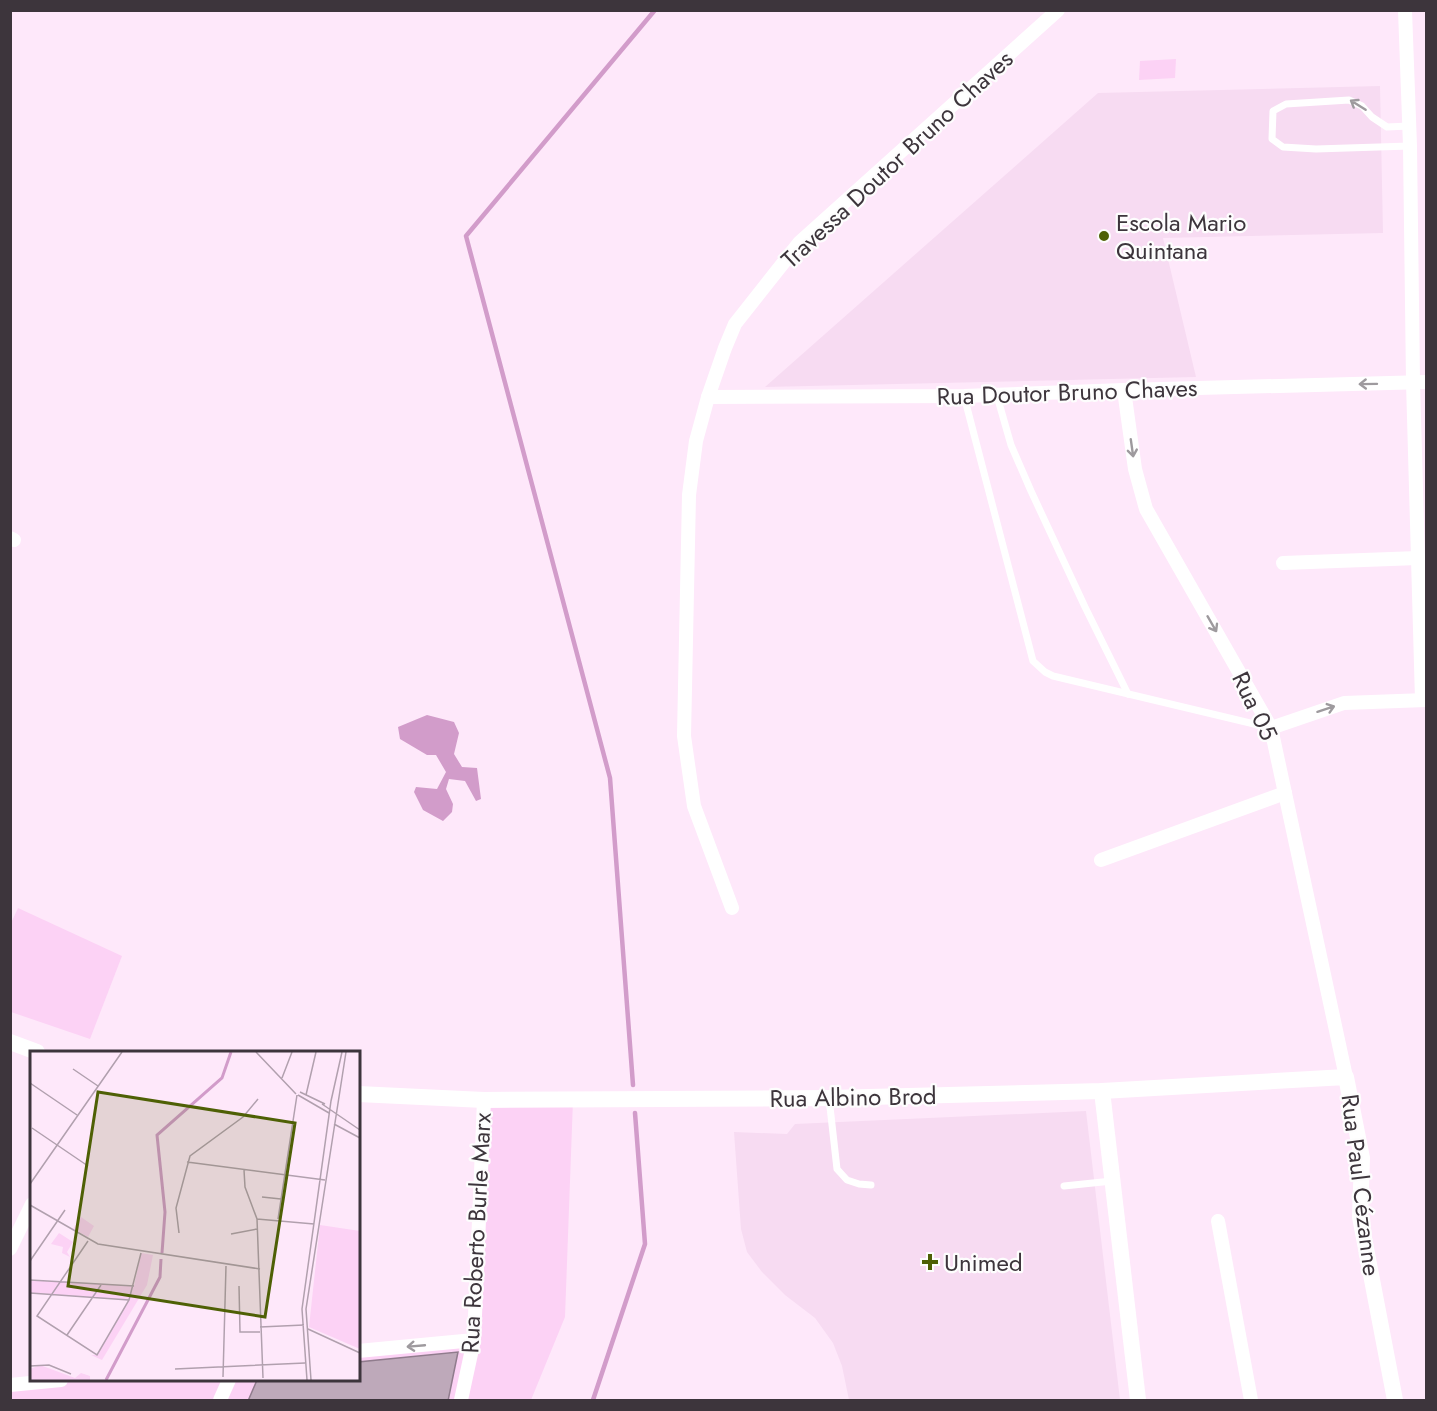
<svg xmlns="http://www.w3.org/2000/svg" width="1437" height="1411" font-family="Jost,sans-serif">
<style>
.built{fill:#f7dbf2}
.green{fill:#fcd2f5}
.water{fill:#d29cca}
.lines{fill:none;stroke-linecap:round;stroke-linejoin:round}
.stream{stroke:#d29cca;stroke-width:4.5}
.building{fill:#bea9ba;stroke:#907c8d;stroke-width:1.5}
.service{stroke:#fff;stroke-width:7}
.minor{stroke:#fff;stroke-width:14}
.tertiary{stroke:#fff;stroke-width:16}
.oneway{stroke:#9e9a9e}
.poi-dot{fill:#4e6005;stroke:#fdfdfd;stroke-width:2}
.labels{text-anchor:middle;dominant-baseline:central;stroke-width:4.5;stroke-linejoin:round;paint-order:stroke}
.street-label{font-size:24px;fill:#3d353c;stroke:#fdfdfd}
.poi-label{font-size:24px;fill:#3d353c;stroke:#fdfdfd;text-anchor:start}
.inset-river{fill:none;stroke:#d29cca;stroke-width:3}
.inset-road{fill:none;stroke:#b1a0ae;stroke-width:1.5}
.view{fill:#4e6005;fill-opacity:0.15;stroke:#4e6005;stroke-width:3}
.inset-edge{fill:none;stroke:#3d353c;stroke-width:3}
</style>
<rect width="100%" height="100%" fill="#fee8fa"/>
<g class="built">
<polygon points="1380,86 1383,233 1163,238 1196,377 765,387 1098,93"/>
<polygon points="1086,1111 1120,1400 849,1400 842,1366 833,1343 815,1318 785,1295 762,1272 747,1252 741,1229 734,1132 787,1134 795,1124"/>
</g>
<g class="green">
<polygon points="1176,59 1175,78 1139,80 1140,61"/>
<polygon points="18,908 122,956 90,1039 11,1012 11,923"/>
<polygon points="484,1100 573,1100 565,1317 531,1400 11,1400 11,1385 61,1380 358,1380 359,1351 474,1340"/>
</g>
<polygon class="water" points="427,715 454,722 459,733 454,754 462,767 477,768 481,799 476,801 465,781 449,779 446,789 453,804 452,812 443,821 423,810 414,792 416,787 437,789 446,772 436,755 427,755 400,739 398,727"/>
<g class="lines">
<g class="stream">
<polyline points="633,1085 610,778 466,236 655,10"/>
<polyline points="593,1400 645,1244 635,1113"/>
</g>
</g>
<polygon class="building" points="458,1352 448,1401 248,1401 257,1380 358,1380 358,1362"/>
<g class="lines">
<g class="service">
<polyline points="1409,126 1387,127 1372,117 1362,106 1349,100 1286,104 1273,111 1272,139 1283,147 1316,149 1410,146"/>
<polyline points="964,396 1033,661 1045,672 1053,676 1271,728"/>
<polyline points="997,396 1011,445 1031,491 1085,607 1128,694"/>
<polyline points="829,1098 837,1169 847,1180 859,1184 871,1185"/>
<polyline points="1064,1186 1112,1181"/>
</g>
<g class="minor">
<polyline points="1405,10 1410,146 1413,382 1422,700"/>
<polyline points="1124,390 1135,469 1146,509 1271,728 1346,1077"/>
<polyline points="708,397 964,396 1124,390 1426,382"/>
<polyline points="10,538 14,540"/>
<polyline points="1283,563 1418,558"/>
<polyline points="1271,728 1344,703 1426,700"/>
<polyline points="1101,860 1285,793"/>
<polyline points="732,908 694,806 684,736 689,495 696,441 708,397 725,348 735,324 799,243 1058,10"/>
<polyline points="1218,1221 1251,1400"/>
<polyline points="10,1249 32,1204"/>
<polyline points="358,1351 474,1340"/>
<polyline points="10,1385 61,1380"/>
<polyline points="220,1400 229,1380"/>
<polyline points="461,1400 474,1340 484,1100"/>
</g>
<g class="tertiary">
<polyline points="10,1042 37,1052"/>
<polyline points="1102,1091 1138,1400"/>
<polyline points="358,1094 484,1100 829,1098 1102,1091 1346,1077 1362,1158 1360,1217 1395,1400"/>
</g>
</g>
<defs><path id="oneway-shaft" d="M-6 0H5M1.5-3L5.5 0L1.5 3" fill="none" stroke-width="1.6" stroke-linecap="round" stroke-linejoin="round" transform="scale(1.5)"/></defs>
<g class="oneway">
<use href="#oneway-shaft" transform="translate(1358 105) rotate(-148)"/>
<use href="#oneway-shaft" transform="translate(1368 384) rotate(179)"/>
<use href="#oneway-shaft" transform="translate(1132 448) rotate(82)"/>
<use href="#oneway-shaft" transform="translate(1212 624) rotate(60)"/>
<use href="#oneway-shaft" transform="translate(1326 709) rotate(-18)"/>
<use href="#oneway-shaft" transform="translate(416 1346) rotate(175)"/>
</g>
<g class="poi-dot">
<circle cx="1104" cy="236" r="6"/>
<path d="M927 1253h6v6h6v6h-6v6h-6v-6h-6v-6h6z"/>
</g>
<g class="labels">
<g class="street-label">
<text transform="translate(897 159) rotate(-43)">Travessa Doutor Bruno Chaves</text>
<text transform="translate(1067 392) rotate(-2)">Rua Doutor Bruno Chaves</text>
<text transform="translate(1255 706) rotate(64)">Rua 05</text>
<text transform="translate(853 1097) rotate(-1)">Rua Albino Brod</text>
<text transform="translate(1361 1185) rotate(83)">Rua Paul Cézanne</text>
<text transform="translate(476 1233) rotate(-87)">Rua Roberto Burle Marx</text>
</g>
<g class="poi-label">
<text x="1116" y="222">Escola Mario<tspan x="1116" dy="28">Quintana</tspan></text>
<text x="944" y="1262">Unimed</text>
</g>
</g>
<g transform="translate(30 1051)">
<rect width="330" height="330" fill="#fee8fa"/>
<path d="M 51,166 L 64,175 L 58,186 L 43,178 ZM 290,174 L 330,180 L 330,298 L 279,276 ZM 29,182 L 43,191 L 37,201 L 40,206 L 32,202 L 33,196 L 21,193 ZM 111,202 L 123,204 L 117,234 L 72,309 L 61,304 L 67,304 L 99,249 L 0,242 L 0,229 L 104,235 ZM 10,314 L 45,327 L 51,322 L 60,325 L 60,329 L 0,329 L 0,318 Z" fill="#fcd2f5"/>
<path class="inset-river" d="M 132,202 L 135,161 L 127,84 L 192,27 L 201,1M 76,329 L 130,226 L 131,208"/>
<path class="inset-road" d="M 226,1 L 266,43M 43,18 L 68,35M 252,27 L 262,1M 0,32 L 47,64M 270,41 L 295,53M 268,44 L 299,62M 276,44 L 286,1M 292,53 L 330,79M 304,73 L 330,87M 2,77 L 58,115M 157,111 L 295,129M 214,119 L 215,136 L 227,168 L 233,327M 0,133 L 92,1M 232,146 L 251,148M 0,154 L 68,193 L 230,218M 227,168 L 284,173M 248,168 L 267,44M 149,182 L 146,157 L 160,105 L 213,66 L 228,48M 201,183 L 227,178M 58,190 L 7,265 L 67,304 L 99,249 L 111,202M 0,210 L 35,159M 0,229 L 104,235M 209,235 L 210,281 L 230,281M 0,242 L 99,249M 230,276 L 274,274M 278,278 L 330,302M 37,284 L 71,234M 0,315 L 19,314 L 41,323M 145,318 L 275,312M 193,326 L 196,215M 277,329 L 272,258 L 301,50 L 312,1M 281,329 L 276,258 L 316,1"/>
<path class="view" d="M 68,41 L 265,72 L 235,266 L 38,235 Z"/>
<rect width="330" height="330" class="inset-edge"/>
</g>
<rect width="1437" height="1411" fill="none" stroke="#3d353c" stroke-width="24"/>
</svg>
